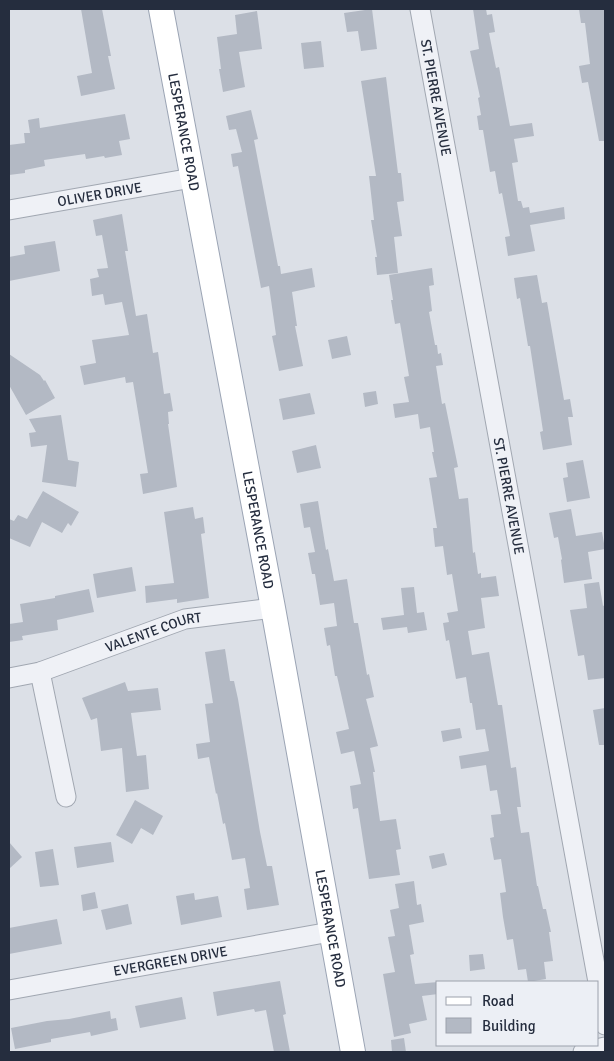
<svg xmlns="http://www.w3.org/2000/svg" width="614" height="1061" font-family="Signika,sans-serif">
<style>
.building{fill:#b3b9c4}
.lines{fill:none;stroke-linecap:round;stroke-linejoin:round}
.minor-casing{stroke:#a1a7b1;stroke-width:21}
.major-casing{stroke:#9ba4b4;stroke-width:26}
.minor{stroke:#eff1f6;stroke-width:19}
.major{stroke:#fff;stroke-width:24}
.labels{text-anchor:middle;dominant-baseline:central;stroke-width:4;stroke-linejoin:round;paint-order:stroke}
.street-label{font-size:14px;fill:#252d3e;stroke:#eceff5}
</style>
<rect width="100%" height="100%" fill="#dce0e7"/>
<g class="building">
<polygon points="81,9 102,9 111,56 108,56 115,89 81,96 77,76 92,73"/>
<polygon points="372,9 377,49 361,51 358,31 347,32 344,13"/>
<polygon points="473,9 486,9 487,15 492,14 495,32 489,33 496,68 499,67 510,126 532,123 534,136 514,139 518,162 512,163 518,201 521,201 523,208 529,207 530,213 564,207 565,219 530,225 535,251 508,256 505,237 510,236 502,193 499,194 495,171 490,172 483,130 479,130 477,116 481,115 478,98 480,97 470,51 479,49"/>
<polygon points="579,9 605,9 605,141 599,141 588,82 582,83 579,66 590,64 585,23 581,23"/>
<polygon points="257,11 262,49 239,52 245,87 223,92 219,69 221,69 217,37 237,34 235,15"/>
<polygon points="321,41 324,67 304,69 301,43"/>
<polygon points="386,77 398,173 401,173 404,201 397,202 402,236 394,237 398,273 377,275 375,257 377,257 371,220 374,220 369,176 376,176 361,81"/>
<polygon points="251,110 258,139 254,140 278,266 280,266 281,274 312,268 315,287 292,292 297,326 295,326 303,366 279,371 272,336 276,335 269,286 261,288 238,166 233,167 231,154 242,152 236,129 229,130 226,116"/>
<polygon points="125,114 130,139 119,141 122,155 105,158 104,156 86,159 85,154 44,160 45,166 25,170 25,173 9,175 9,145 25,143 24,133 30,133 28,120 39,118 40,128"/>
<polygon points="122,214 128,251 125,251 136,316 147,314 153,353 158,352 164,394 170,393 173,411 168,412 169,424 168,424 177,487 143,494 140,474 148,473 133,382 126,383 125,377 84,385 80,366 96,363 92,340 129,335 122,302 105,305 103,294 92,296 90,279 99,277 97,269 108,268 102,235 96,236 93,220"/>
<polygon points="55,241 60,271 9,281 9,257 25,254 24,246"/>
<polygon points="432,268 434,285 429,286 432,311 429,312 435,345 437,345 438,354 441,353 443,365 436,366 442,404 445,403 458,467 454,468 459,499 468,498 473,553 475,552 478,574 481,573 481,578 496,576 499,596 481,598 485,628 468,631 472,655 489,652 498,705 502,705 511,768 516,767 521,807 517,807 521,833 529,832 537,886 538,886 543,909 546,909 551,932 549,932 553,961 544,962 546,979 528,982 526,969 518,970 513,939 507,940 503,917 500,893 506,892 501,859 494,860 490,838 494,837 491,815 501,814 497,790 490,791 486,765 461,769 459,756 489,751 485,729 476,730 472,703 470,703 466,677 456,679 449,640 446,641 443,623 449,622 447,613 458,611 452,574 447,575 443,546 435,547 433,528 437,528 429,478 437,477 432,452 434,452 430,427 420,429 418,414 395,418 393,404 409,402 404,377 409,376 400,323 395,324 391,300 393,300 389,275"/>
<polygon points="537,275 542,303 547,302 564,400 570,399 573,417 568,417 572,445 543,450 540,432 543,431 530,346 528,346 520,298 517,299 514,278"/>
<polygon points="347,336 351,355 332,359 328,340"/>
<polygon points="9,354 40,375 44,381 45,380 55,398 26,415 9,385"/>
<polygon points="376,391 378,404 365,407 363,393"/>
<polygon points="310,393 315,414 283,420 279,399"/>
<polygon points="61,415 68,460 79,462 76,487 42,482 47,445 31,447 29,433 36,432 29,419"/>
<polygon points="316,445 321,468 297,473 292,451"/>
<polygon points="583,460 590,498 567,502 563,478 568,477 566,463"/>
<polygon points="43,491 79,512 71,526 68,523 62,533 42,522 30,547 9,538 9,519 14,521 18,515 27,519"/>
<polygon points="318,501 326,550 328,549 334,581 347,579 354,623 358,623 367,675 369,674 374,697 366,699 378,746 370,748 375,772 373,772 380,821 396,819 401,849 396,850 400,875 369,879 358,808 353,809 350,786 361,784 354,751 341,754 336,732 349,729 337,676 335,676 330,645 327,646 324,628 337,626 334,603 320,605 315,574 312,574 308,553 315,552 310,527 304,528 300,504"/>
<polygon points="193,507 195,519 203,517 205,533 201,534 209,598 177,603 177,599 146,603 145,586 174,583 164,512"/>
<polygon points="571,509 576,536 602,532 605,549 588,552 592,579 564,583 561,560 562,559 558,537 554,538 549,513"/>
<polygon points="132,567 136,591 97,598 93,574"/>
<polygon points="599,582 603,606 605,605 605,678 588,680 584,655 578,656 570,610 587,608 584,584"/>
<polygon points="414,587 417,613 424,612 427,630 408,633 407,627 383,630 381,618 404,615 401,588"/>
<polygon points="89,589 94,612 57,620 58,630 22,636 23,640 9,642 9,624 23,622 20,604 55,598 55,596"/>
<polygon points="225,649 230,681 234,681 238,699 260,832 267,866 272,866 279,905 247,910 244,889 250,888 245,858 232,860 225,823 223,824 217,793 216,794 209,757 198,759 196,744 210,742 205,704 213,703 205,652"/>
<polygon points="125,682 128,691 158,688 161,710 131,713 137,756 146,755 149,789 126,792 122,748 101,751 97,718 91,720 82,698"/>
<polygon points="605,708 605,745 599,745 593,710"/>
<polygon points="460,728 462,738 443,742 441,731"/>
<polygon points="135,800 163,816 153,835 141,828 132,844 116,835"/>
<polygon points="9,842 22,857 9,869"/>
<polygon points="111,842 114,862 77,868 74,847"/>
<polygon points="53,849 59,885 40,887 35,852"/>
<polygon points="444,853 447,865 432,869 429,856"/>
<polygon points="414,881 417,905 421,904 424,922 409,925 414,954 410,955 415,984 438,982 438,994 422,996 427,1020 409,1024 411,1033 394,1037 383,974 395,972 388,937 395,936 390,910 399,908 395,884"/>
<polygon points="95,892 98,908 83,911 81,895"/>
<polygon points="194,893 195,900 218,896 222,917 181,925 176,896"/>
<polygon points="128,904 132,924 106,930 101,910"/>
<polygon points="57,919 62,944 9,954 9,928"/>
<polygon points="483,954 485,969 470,971 469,955"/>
<polygon points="280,981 286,1014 283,1015 290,1052 274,1052 266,1010 255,1012 254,1009 217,1016 213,992"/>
<polygon points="182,997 186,1019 140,1028 135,1006"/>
<polygon points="110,1011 111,1019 116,1018 118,1030 91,1036 90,1032 51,1039 51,1042 15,1049 11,1028 47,1021 69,1019"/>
<polygon points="404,1038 406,1052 392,1052 391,1040"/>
</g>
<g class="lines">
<g class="minor-casing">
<g id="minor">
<path id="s1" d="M 420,9 L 598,982"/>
<path id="s2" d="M 9,210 L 192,178"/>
<polyline points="40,672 66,797"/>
<path id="s3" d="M 9,678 L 40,672 L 185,619 L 273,608"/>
<polyline points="598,983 605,1025"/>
<path id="s4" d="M 9,990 L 330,932"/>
<polyline points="583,1052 605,1047"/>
</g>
</g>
<g class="major-casing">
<g id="major">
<path id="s5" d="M 161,9 L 273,608 L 353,1052"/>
</g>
</g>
<use href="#minor" class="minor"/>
<use href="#major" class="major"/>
</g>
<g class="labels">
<g class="street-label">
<text stroke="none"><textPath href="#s1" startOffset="90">ST. PIERRE AVENUE</textPath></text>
<text stroke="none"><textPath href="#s5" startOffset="125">LESPERANCE ROAD</textPath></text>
<text stroke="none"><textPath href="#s2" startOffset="92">OLIVER DRIVE</textPath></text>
<text stroke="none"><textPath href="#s1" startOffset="495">ST. PIERRE AVENUE</textPath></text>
<text stroke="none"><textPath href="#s5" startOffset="530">LESPERANCE ROAD</textPath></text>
<text stroke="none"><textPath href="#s3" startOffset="152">VALENTE COURT</textPath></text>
<text stroke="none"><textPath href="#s5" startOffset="935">LESPERANCE ROAD</textPath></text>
<text stroke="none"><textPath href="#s4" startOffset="164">EVERGREEN DRIVE</textPath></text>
</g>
</g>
<rect width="614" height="1061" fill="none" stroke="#252d3e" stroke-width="20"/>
<rect x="436" y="981" width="162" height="65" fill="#eceff5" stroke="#9ca1ac"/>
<rect x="446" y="997" width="25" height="8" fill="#ffffff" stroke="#9ca1ac"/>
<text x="482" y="1006" font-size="15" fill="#252d3e">Road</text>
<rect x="446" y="1018" width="25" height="15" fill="#b3b9c4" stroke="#9ca1ac"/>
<text x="482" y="1031" font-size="15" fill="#252d3e">Building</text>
</svg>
